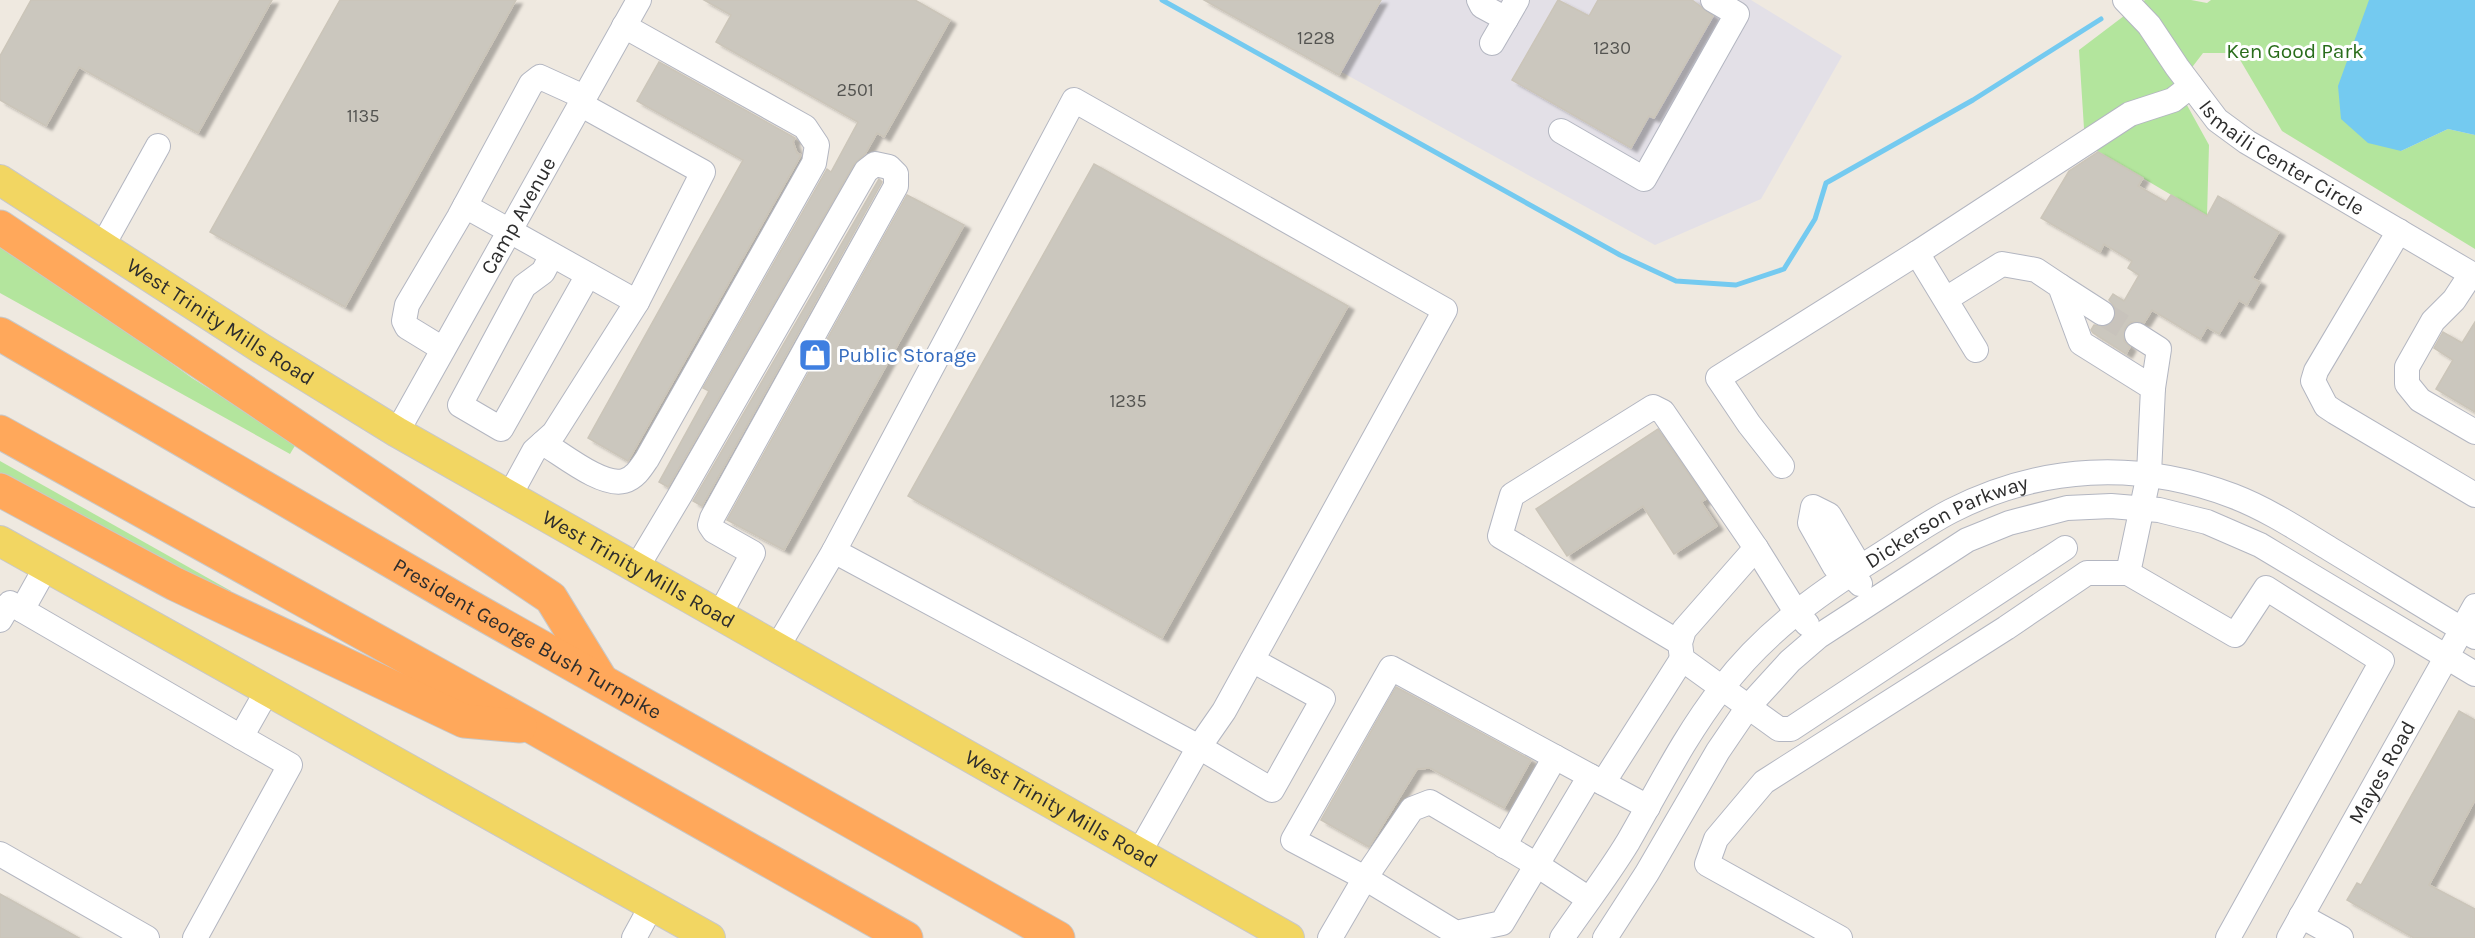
<svg xmlns="http://www.w3.org/2000/svg" width="2475" height="938" font-family="Karla,sans-serif">
<style>
.industrial{fill:#e3e0e7}
.green{fill:#b3e59d}
.water{fill:#74caf0}
.lines{fill:none;stroke-linecap:round;stroke-linejoin:round}
.stream{stroke:#74caf0;stroke-width:5}
.building{fill:#cbc7be;stroke:#cbc5b9;stroke-width:1.5;filter:url(#shadow)}
.minor-tunnel{stroke:#c8c3bc;stroke-width:24;stroke-dasharray:24 12;stroke-linecap:butt}
.minor-casing{stroke:#b3b6c1;stroke-width:26}
.major-casing{stroke:#c8c8c8;stroke-width:32}
.highway-casing{stroke:#c8c8c8;stroke-width:35}
.minor{stroke:#fff;stroke-width:24}
.major{stroke:#f2d662;stroke-width:30}
.highway{stroke:#ffa85b;stroke-width:33}
.labels{text-anchor:middle;dominant-baseline:central;stroke-width:6;stroke-linejoin:round;paint-order:stroke}
.number-label{font-size:18px;fill:#545451}
.park-label{font-size:21px;fill:#296d1b;stroke:#fff}
.street-label{font-size:21px;fill:#2d2d2d;stroke:#fff}
.shop-label{font-size:21px;fill:#366cbe;stroke:#fff;text-anchor:start}
</style>
<defs>
<filter id="shadow"><feDropShadow dx="6" dy="4" stdDeviation="1.5" flood-color="#0004"/></filter>
</defs>
<rect width="100%" height="100%" fill="#efe9e0"/>
<polygon class="industrial" points="1211,0 1751,0 1842,56 1761,199 1655,245"/>
<g class="green">
<polygon points="2145,0 2191,0 2207,3 2211,0 2369,0 2401,151 2448,129 2475,135 2475,249 2282,131 2236,53 2203,53 2177,87 2209,145 2207,216 2085,144 2079,50"/>
<polygon points="0,240 192,378 296,444 290,454 0,293"/>
<polygon points="0,461 231,591 228,596 0,475"/>
</g>
<polygon class="water" points="2369,0 2475,0 2475,135 2448,129 2401,151 2368,143 2341,119 2338,86"/>
<g class="lines">
<polyline class="stream" points="1162,0 1620,255 1676,281 1736,285 1784,269 1815,219 1826,183 1973,100 2101,19"/>
</g>
<g class="building">
<polygon points="31,0 272,0 198,133 79,67 46,126 0,100 0,56"/>
<polygon points="340,0 516,0 345,307 210,232"/>
<polygon points="704,0 915,0 950,20 884,137 877,133 865,154 854,164 668,487 659,482 709,391 703,388 827,169 831,172 858,122 716,42 731,15"/>
<polygon points="1204,0 1381,0 1339,75"/>
<polygon points="1558,0 1589,16 1598,0 1692,0 1713,16 1654,118 1649,116 1631,148 1512,80"/>
<polygon points="659,62 795,138 793,142 797,153 801,155 628,461 588,438 743,160 637,101"/>
<polygon points="2098,152 2143,178 2138,186 2166,202 2171,195 2207,216 2218,196 2279,232 2252,278 2260,282 2247,305 2239,300 2219,334 2207,327 2200,339 2152,310 2144,323 2131,322 2125,328 2124,341 2130,347 2126,354 2093,333 2091,330 2094,325 2108,326 2114,320 2115,307 2109,300 2113,294 2124,301 2139,275 2128,268 2132,261 2104,244 2100,252 2041,218 2069,171"/>
<polygon points="1094,164 1348,306 1162,638 908,496"/>
<polygon points="879,179 882,182 702,506 693,501"/>
<polygon points="907,195 964,225 784,550 727,520"/>
<polygon points="2475,322 2475,412 2436,389 2453,360 2434,348 2443,332 2462,343"/>
<polygon points="1658,429 1706,499 1701,502 1717,526 1674,554 1643,506 1567,556 1536,509"/>
<polygon points="1396,687 1531,760 1504,808 1430,768 1417,769 1369,847 1321,820"/>
<polygon points="2459,711 2475,720 2475,800 2429,885 2475,909 2475,938 2414,938 2347,900 2357,883 2361,885"/>
<polygon points="0,894 79,938 0,938"/>
</g>
<g class="lines">
<polyline class="minor-tunnel" points="2102,313 2137,335"/>
<g class="minor-casing">
<g id="minor">
<polyline points="1479,0 1482,6 1506,19"/>
<path id="s1" d="M 2125,0 L 2149,25 L 2177,67 L 2217,120 L 2247,142 L 2475,276"/>
<polyline points="1492,43 1517,0"/>
<polyline points="1561,131 1644,179 1737,14 1713,0"/>
<polyline points="465,206 637,302 703,172 580,104"/>
<polyline points="2399,231 2316,371 2313,381 2326,406 2335,412 2475,495"/>
<polyline points="103,245 158,146"/>
<polyline points="1917,253 2130,114 2173,100 2191,86"/>
<polyline points="552,255 543,272 524,286 460,405 501,429 588,275"/>
<polyline points="2471,274 2454,300 2433,321 2407,367 2407,384 2420,400 2475,432"/>
<polyline points="2060,286 2102,313"/>
<polyline points="1946,299 2002,264 2036,270 2060,286 2081,343 2153,388 2149,474 2128,573 2235,635 2266,588 2382,661 2228,938"/>
<polyline points="2137,335 2159,349 2153,388"/>
<polyline points="443,349 407,327 404,321 407,305 459,217 531,84 540,77 584,97"/>
<path id="s2" d="M 397,432 L 639,0"/>
<path d="M 543,443 C 562,454 602,487 624,481 C 635,478 641,468 647,459 L 814,163 L 817,145 L 805,127 L 624,26"/>
<polyline points="1782,466 1749,424 1718,378 1917,253 1976,350"/>
<polyline points="510,495 534,451 554,433 637,302"/>
<polyline points="1756,548 1684,630 1680,643 1682,659 1779,729 1791,729 2065,548"/>
<polyline points="834,551 1074,100 1445,310 1224,711 1199,747 1272,790 1323,699 1252,660"/>
<polyline points="637,567 680,495 866,171 875,164 889,167 896,174 896,186 712,518 710,525 714,531 753,553 720,614"/>
<polyline points="1850,574 1854,557 1829,515 1813,507 1810,523 1835,567 1850,574 1860,584"/>
<polyline points="22,610 241,737"/>
<polyline points="0,620 10,603 22,610 46,567"/>
<polyline points="1680,643 1500,536 1512,495 1653,407 1663,412 1756,548 1796,612 1807,624"/>
<polyline points="778,646 834,551 1199,747 1140,851"/>
<polygon points="1391,668 1590,776 1502,923 1456,933 1365,878 1293,840"/>
<polyline points="1590,776 1648,807"/>
<polyline points="1603,783 1682,659"/>
<polyline points="1504,846 1555,757"/>
<polyline points="0,854 147,938"/>
<polyline points="2301,916 2341,938"/>
<polyline points="195,938 290,765 241,737 267,691"/>
<polyline points="634,938 652,905"/>
<polyline points="1330,938 1365,878 1412,809 1430,802 1537,865 1589,899"/>
<path id="s3" d="M 1562,938 C 1584,906 1608,875 1628,842 C 1658,790 1685,735 1722,688 C 1763,634 1815,596 1872,560 C 1898,544 1924,525 1951,511 C 2041,465 2138,460 2233,496 C 2267,509 2299,530 2330,549 C 2378,578 2426,608 2475,637"/>
<polyline points="1605,938 1647,873 1718,751 1748,707 1790,661 1819,636 1967,540 2009,523 2067,508 2111,506 2159,510 2207,522 2260,545 2475,674"/>
<polyline points="1840,938 1707,864 1716,839 1764,782 2006,628 2087,573 2128,573"/>
<path id="s4" d="M 2289,938 L 2475,606"/>
</g>
</g>
<g class="major-casing">
<g id="major">
<path id="s5" d="M 0,180 L 262,349 L 397,432 L 1289,938"/>
<polyline points="0,541 710,938"/>
</g>
</g>
<g class="highway-casing">
<g id="highway">
<polyline points="0,227 551,598 600,678"/>
<path id="s6" d="M 0,334 L 465,604 L 1058,938"/>
<polyline points="0,432 534,728 906,938"/>
<polyline points="0,490 175,584 464,721 520,726"/>
</g>
</g>
<use href="#minor" class="minor"/>
<use href="#major" class="major"/>
<use href="#highway" class="highway"/>
</g>
<defs>
<g id="shop-square" transform="scale(1.725)"><rect x="-9" y="-9" width="18" height="18" rx="4" fill="#3f7fe0" stroke="#fff"/><path d="M-5-2.5h2.3a2.7 3.5 0 0 1 5.4 0H5L5.5 6h-11ZM-1.5-2.5h3a1.5 2.3 0 0 0-3 0Z" fill="#fff"/></g>
</defs>
<g fill-rule="evenodd">
<use href="#shop-square" x="815" y="355"/>
</g>
<g class="labels">
<g class="number-label">
<text x="1316" y="38">1228</text>
<text x="1612" y="48">1230</text>
<text x="855" y="90">2501</text>
<text x="363" y="116">1135</text>
<text x="1128" y="401">1235</text>
</g>
<g class="park-label">
<text x="2295" y="51">Ken Good Park</text>
</g>
<g class="street-label">
<text stroke="none"><textPath href="#s1" startOffset="226">Ismaili Center Circle</textPath></text>
<text stroke="none"><textPath href="#s2" startOffset="248">Camp Avenue</textPath></text>
<text stroke="none"><textPath href="#s5" startOffset="262">West Trinity Mills Road</textPath></text>
<text stroke="none"><textPath href="#s3" startOffset="580">Dickerson Parkway</textPath></text>
<text stroke="none"><textPath href="#s5" startOffset="748">West Trinity Mills Road</textPath></text>
<text stroke="none"><textPath href="#s6" startOffset="609">President George Bush Turnpike</textPath></text>
<text stroke="none"><textPath href="#s4" startOffset="190">Mayes Road</textPath></text>
<text stroke="none"><textPath href="#s5" startOffset="1234">West Trinity Mills Road</textPath></text>
</g>
<g class="shop-label">
<text x="838" y="355">Public Storage</text>
</g>
</g>
</svg>
